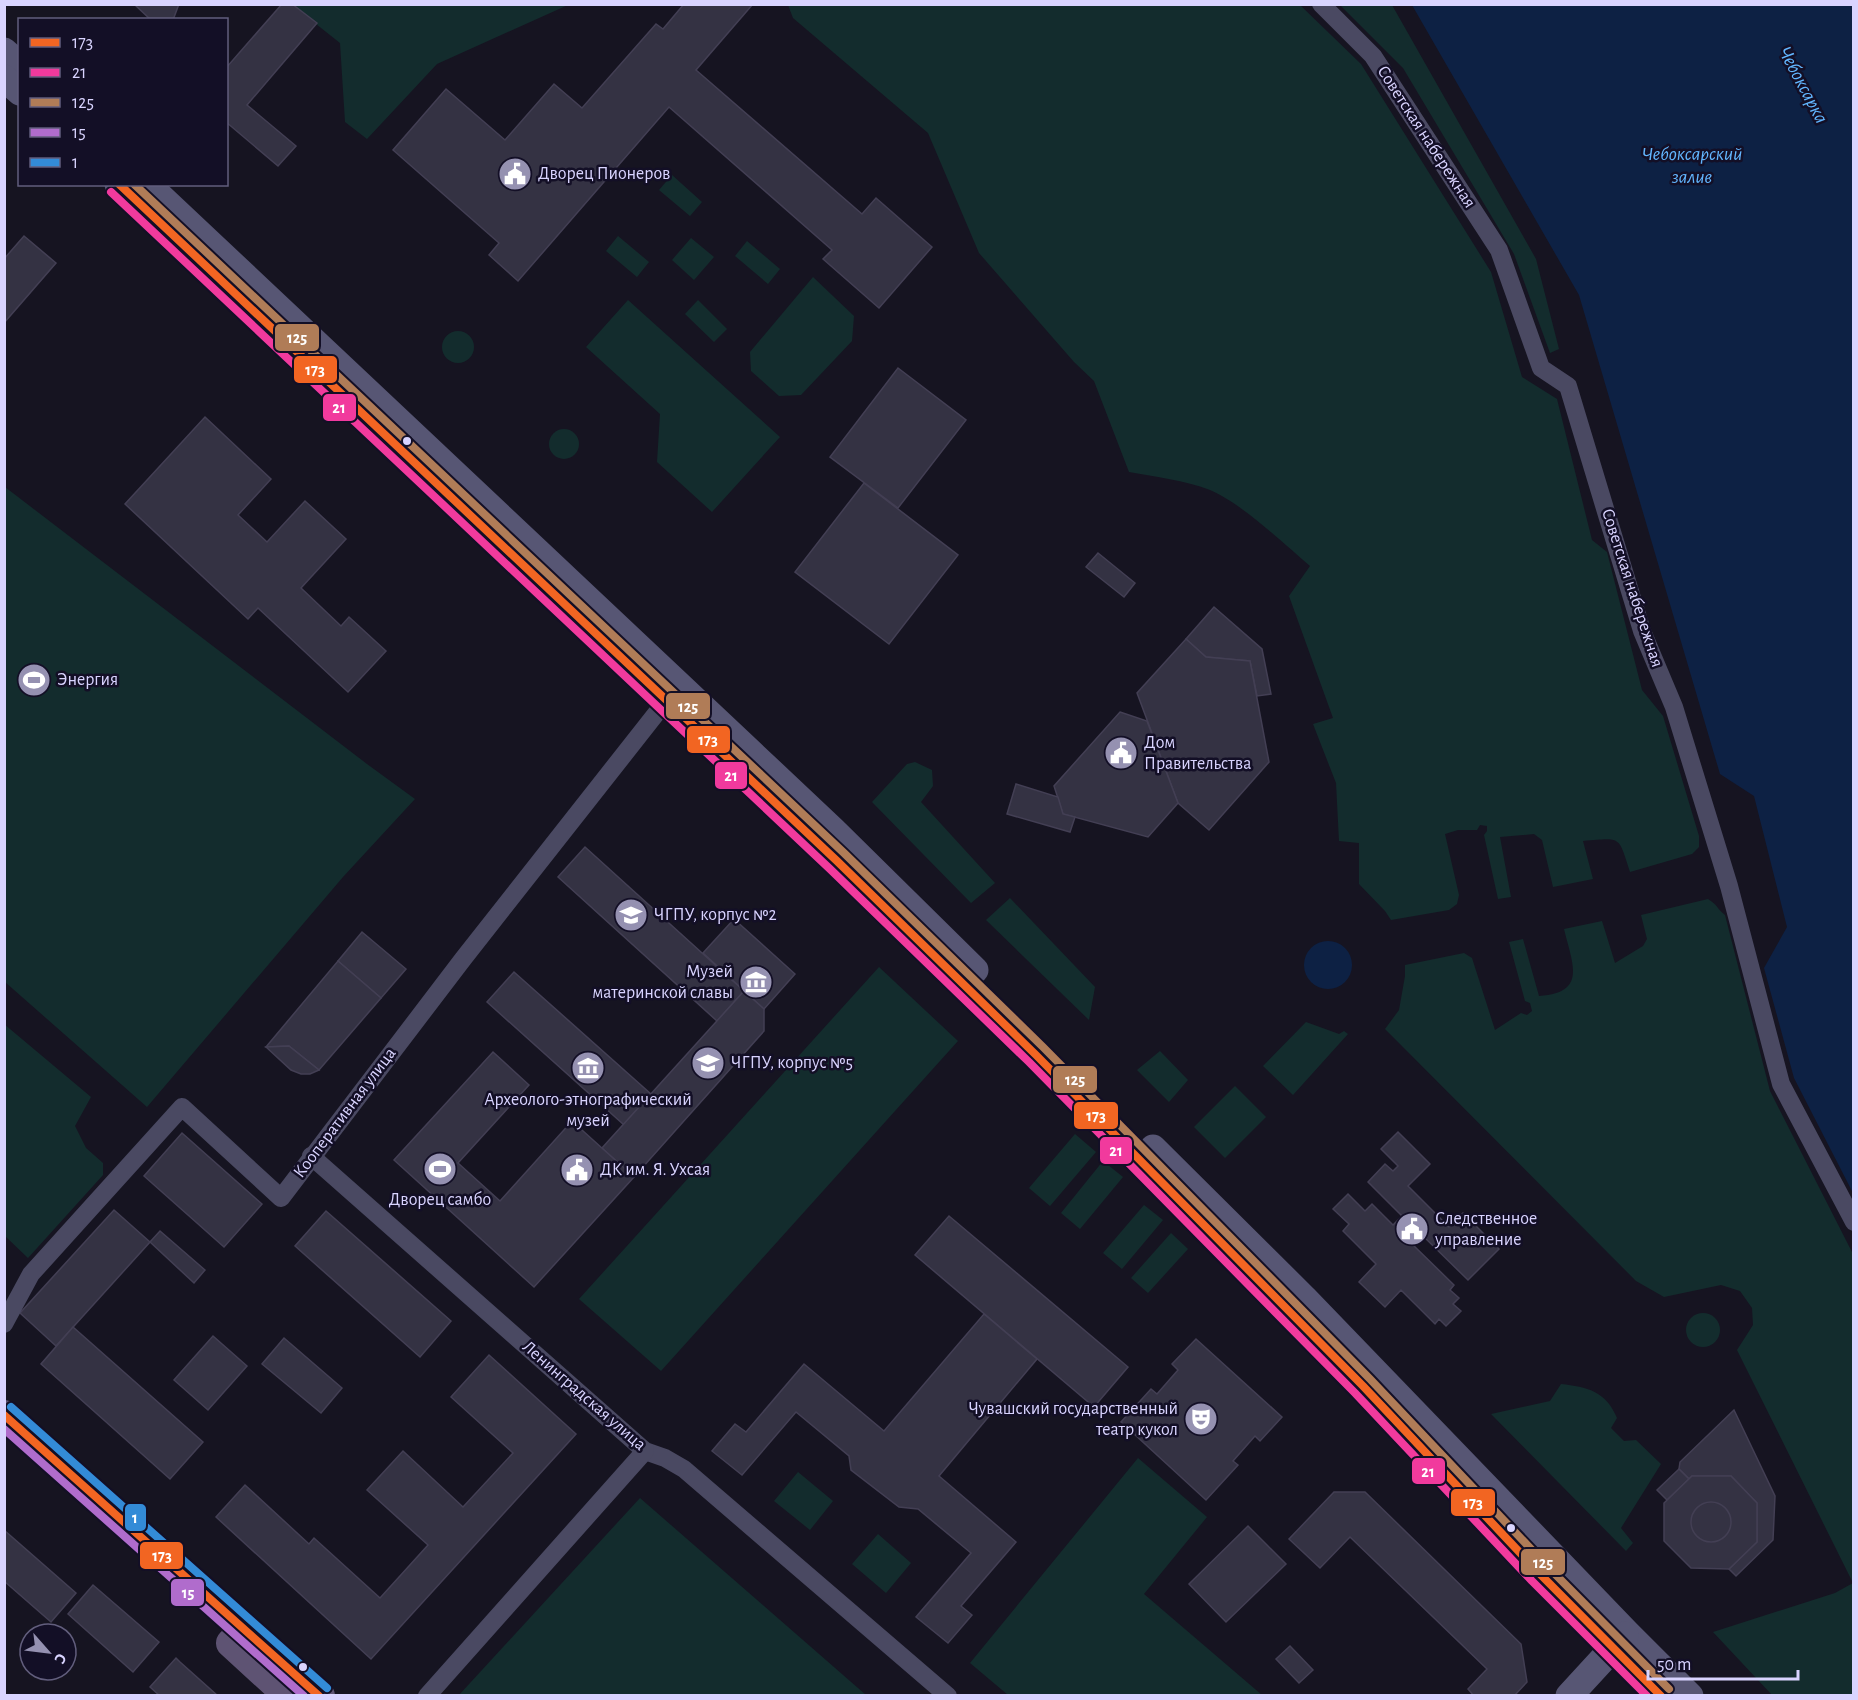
<svg xmlns="http://www.w3.org/2000/svg" width="1858" height="1700" font-family="'Alegreya Sans',sans-serif">
<style>
.green{fill:#132c2d}
.water{fill:#0d2144}
.building{fill:#343243;stroke:#433f54;stroke-width:1.5}
.lines{fill:none;stroke-linecap:round;stroke-linejoin:round}
.street{stroke:#4a4962;stroke-width:18}
.secondary{stroke:#575674;stroke-width:27}
.primary{stroke:#5e5373;stroke-width:30}
.bus-1-casing{stroke:#130f26;stroke-width:12}
.bus-2-casing{stroke:#130f26;stroke-width:12}
.bus-3-casing{stroke:#130f26;stroke-width:12}
.bus-4-casing{stroke:#130f26;stroke-width:12}
.bus-5-casing{stroke:#130f26;stroke-width:12}
.bus-1{stroke:#f26522;stroke-width:8}
.bus-2{stroke:#f13a9d;stroke-width:8}
.bus-3{stroke:#b07c57;stroke-width:8}
.bus-4{stroke:#b06ccc;stroke-width:8}
.bus-5{stroke:#338bd7;stroke-width:8}
.bus-dot{fill:#d9d4ff;stroke:#130f26;stroke-width:2}
.labels{text-anchor:middle;dominant-baseline:central;stroke-width:5;stroke-linejoin:round;paint-order:stroke}
.street-label{font-size:18px;fill:#d9d4ff;stroke:#130f26}
.poi-label{font-size:18px;fill:#d9d4ff;stroke:#130f26;text-anchor:start}
.water-label{font-size:20px;font-style:italic;fill:#62b6ff;stroke:#130f26}
.line-badge{stroke:#130f26;stroke-width:2}
.badge-label{font-size:16px;text-anchor:middle;font-weight:bold;fill:#fff}
</style>
<rect width="100%" height="100%" fill="#161421"/>
<g class="green">
<polygon points="292,5 568,5 437,64 367,139 345,122 340,43"/>
<path d="M 788,5 L 1300,5 L 1361,64 L 1491,272 L 1522,377 L 1557,399 L 1592,540 L 1607,552 L 1642,690 L 1663,716 L 1699,836 L 1699,847 L 1692,854 L 1630,872 C 1618,835 1622,838 1583,841 L 1593,879 L 1553,887 L 1542,840 L 1534,834 L 1500,837 L 1511,897 L 1498,899 L 1484,835 L 1487,831 L 1487,826 L 1480,825 L 1477,830 L 1458,830 L 1445,834 L 1459,895 L 1457,904 L 1449,910 L 1391,920 L 1385,911 L 1359,884 L 1359,843 L 1339,841 L 1336,783 L 1313,724 L 1333,718 L 1289,596 L 1310,566 C 1283,543 1241,503 1210,490 C 1184,480 1156,477 1129,472 L 1094,381 L 1074,362 L 979,253 L 928,133 L 793,18 Z"/>
<polygon points="1340,5 1392,5 1536,259 1559,349 1550,353 1514,254 1403,68"/>
<polygon points="672,175 702,202 690,216 659,190"/>
<polygon points="618,236 649,262 637,277 606,251"/>
<polygon points="691,238 714,257 694,280 672,260"/>
<polygon points="747,241 780,269 768,284 735,256"/>
<polygon points="813,277 854,316 852,341 801,395 779,396 751,371 750,352"/>
<polygon points="628,300 780,437 712,512 657,462 660,414 586,347"/>
<polygon points="698,300 727,329 714,342 685,314"/>
<circle cx="458" cy="347" r="16"/>
<circle cx="564" cy="444" r="15"/>
<polygon points="5,487 367,764 415,799 343,877 147,1107 5,982"/>
<polygon points="915,762 932,770 933,786 921,802 995,883 971,903 872,802 907,764"/>
<polygon points="1010,898 1095,987 1089,1020 986,920"/>
<path d="M 1708,899 C 1718,905 1717,909 1725,915 L 1770,1091 L 1853,1254 L 1853,1695 L 1772,1695 L 1713,1632 L 1835,1593 L 1853,1583 L 1737,1350 L 1753,1325 L 1752,1308 L 1740,1291 L 1721,1285 L 1664,1297 L 1636,1281 L 1385,1029 L 1399,1010 L 1405,976 L 1405,965 L 1464,953 L 1472,958 L 1495,1030 L 1521,1013 L 1527,1015 L 1532,1011 L 1530,1003 L 1525,1001 L 1509,942 L 1523,939 L 1539,996 C 1588,993 1572,963 1564,929 L 1602,921 L 1615,963 L 1643,946 L 1647,939 L 1641,915 Z"/>
<polygon points="879,967 958,1041 661,1371 579,1299"/>
<polygon points="1306,1022 1339,1034 1344,1031 1348,1034 1293,1095 1263,1066"/>
<polygon points="4,1024 91,1097 75,1126 86,1148 103,1163 103,1175 28,1258 5,1236"/>
<polygon points="1160,1051 1188,1080 1169,1102 1137,1070"/>
<polygon points="1235,1086 1266,1117 1225,1158 1194,1127"/>
<polygon points="1075,1134 1096,1152 1050,1206 1029,1188"/>
<polygon points="1103,1161 1123,1177 1080,1229 1061,1213"/>
<polygon points="1144,1205 1163,1220 1122,1269 1103,1253"/>
<polygon points="1171,1233 1188,1249 1148,1293 1131,1278"/>
<circle cx="1703" cy="1330" r="17"/>
<path d="M 1561,1384 C 1587,1387 1606,1391 1617,1418 L 1611,1428 L 1624,1441 L 1636,1440 L 1661,1464 L 1621,1528 L 1633,1543 L 1626,1551 L 1491,1414 L 1550,1401 Z"/>
<polygon points="1138,1458 1207,1517 1144,1594 1262,1695 1008,1695 970,1663"/>
<polygon points="798,1472 833,1501 810,1530 774,1501"/>
<polygon points="640,1498 866,1695 459,1695"/>
<polygon points="878,1534 911,1563 886,1593 852,1564"/>
</g>
<g class="water">
<polygon points="1412,5 1853,5 1853,1193 1794,1078 1764,968 1787,927 1754,796 1720,774 1579,295"/>
<circle cx="1328" cy="965" r="24"/>
</g>
<g class="building">
<polygon points="134,4 179,4 173,20 151,20"/>
<polygon points="282,4 292,4 317,23 247,105 296,146 278,166 226,122 226,68"/>
<polygon points="684,4 753,4 696,70 862,214 876,198 932,247 879,308 823,259 832,250 669,107 518,281 489,255 499,243 393,150 446,89 505,140 554,84 582,108 656,24 663,29"/>
<polygon points="24,236 56,263 4,323 4,259"/>
<polygon points="898,368 966,420 898,508 830,457"/>
<polygon points="205,417 271,479 238,515 267,542 305,501 346,539 301,588 341,626 349,617 386,651 348,692 258,608 248,619 125,504"/>
<polygon points="864,483 958,555 889,644 795,572"/>
<polygon points="1098,553 1135,583 1124,597 1086,567"/>
<polygon points="1214,607 1262,649 1271,694 1257,696 1250,661 1206,657 1186,639"/>
<polygon points="1186,639 1206,657 1250,661 1269,762 1209,830 1178,803 1137,693"/>
<polygon points="1120,712 1147,721 1178,803 1148,837 1063,814 1054,786"/>
<polygon points="1016,784 1058,797 1063,814 1075,817 1070,832 1007,814"/>
<polygon points="585,847 744,991 717,1021 558,877"/>
<polygon points="734,919 795,974 764,1009 703,953"/>
<polygon points="362,932 406,969 381,998 338,961"/>
<polygon points="338,961 381,998 319,1070 289,1046 266,1047"/>
<polygon points="514,972 651,1094 624,1125 487,1002"/>
<polygon points="744,991 764,1009 764,1031 634,1177 602,1148"/>
<polygon points="289,1046 319,1070 310,1074 301,1074 291,1070 266,1047"/>
<polygon points="493,1052 529,1085 458,1163 500,1201 572,1121 634,1177 534,1287 394,1160"/>
<polygon points="1398,1132 1430,1164 1408,1186 1449,1227 1463,1213 1499,1249 1468,1280 1420,1233 1411,1243 1454,1285 1450,1290 1459,1298 1453,1304 1461,1311 1446,1326 1439,1319 1435,1324 1401,1290 1385,1307 1359,1282 1376,1264 1343,1231 1349,1224 1333,1209 1348,1194 1365,1211 1372,1204 1393,1225 1402,1216 1368,1182 1385,1164 1393,1171 1398,1166 1381,1149"/>
<polygon points="182,1133 262,1204 224,1247 144,1176"/>
<polygon points="114,1210 150,1242 56,1346 20,1313"/>
<polygon points="326,1211 451,1321 420,1357 295,1246"/>
<polygon points="949,1216 1128,1367 1094,1407 915,1255"/>
<polygon points="160,1231 205,1270 194,1283 150,1242"/>
<polygon points="984,1314 1037,1359 939,1476 1016,1542 961,1606 972,1615 948,1643 916,1617 971,1553 918,1509 899,1507 851,1470 849,1456 796,1412 742,1475 712,1451 735,1424 746,1432 804,1364 884,1431"/>
<polygon points="73,1327 203,1442 170,1479 41,1364"/>
<polygon points="213,1336 247,1366 208,1410 174,1380"/>
<polygon points="284,1338 342,1388 321,1413 262,1364"/>
<polygon points="1196,1339 1282,1417 1260,1441 1255,1436 1233,1461 1238,1465 1206,1500 1121,1422 1151,1389 1157,1394 1178,1370 1172,1364"/>
<polygon points="489,1355 576,1434 371,1659 216,1517 245,1485 309,1544 314,1538 380,1598 428,1545 367,1490 403,1451 463,1507 513,1453 451,1397"/>
<polygon points="1734,1410 1775,1496 1773,1540 1736,1576 1729,1569 1757,1542 1757,1503 1731,1476 1692,1476 1689,1479 1679,1469 1680,1462"/>
<polygon points="1679,1469 1689,1479 1667,1500 1657,1490"/>
<polygon points="1692,1476 1731,1476 1757,1503 1757,1542 1729,1569 1691,1568 1664,1541 1664,1503"/>
<polygon points="1334,1492 1365,1492 1521,1644 1527,1682 1514,1696 1474,1696 1468,1689 1487,1669 1350,1537 1320,1568 1289,1539"/>
<circle cx="1711" cy="1522" r="20"/>
<polygon points="1248,1526 1286,1564 1226,1622 1189,1584"/>
<polygon points="4,1530 76,1593 51,1622 4,1581"/>
<polygon points="93,1585 159,1642 133,1672 68,1614"/>
<polygon points="1290,1646 1313,1670 1299,1683 1276,1659"/>
<polygon points="176,1658 180,1662 218,1696 160,1696 150,1687"/>
</g>
<g class="lines">
<g class="street">
<polyline points="1321,4 1373,56 1499,250 1541,368 1568,386 1642,631 1674,707 1729,886 1781,1084 1854,1222"/>
<polyline points="311,1156 645,1451 665,1458 684,1469 948,1696"/>
<polyline points="4,1324 31,1274 182,1107 281,1198 463,959 666,701"/>
<polyline points="427,1696 645,1451"/>
</g>
<g class="secondary">
<polyline points="4,51 20,65"/>
<polyline points="4,78 20,92"/>
<polyline points="118,184 837,861 1036,1055 1363,1386 1540,1574 1662,1696"/>
<polyline points="147,184 834,831 975,970"/>
<polyline points="1153,1148 1306,1300 1627,1633 1690,1696"/>
<polyline points="1569,1696 1625,1635"/>
</g>
<g class="primary">
<polyline points="4,1415 320,1696"/>
<polyline points="231,1643 289,1696"/>
</g>
<g class="bus-1-casing">
<g id="bus-1">
<polyline points="119,184 837,861 1036,1055 1363,1386 1540,1574 1661,1696"/>
<polyline points="4,1415 319,1696"/>
</g>
</g>
<g class="bus-2-casing">
<polyline id="bus-2" points="111,192 830,869 1029,1062 1355,1393 1532,1581 1647,1696"/>
</g>
<g class="bus-3-casing">
<polyline id="bus-3" points="134,184 844,853 1043,1047 1370,1379 1548,1567 1669,1689"/>
</g>
<g class="bus-4-casing">
<polyline id="bus-4" points="4,1429 304,1696"/>
</g>
<g class="bus-5-casing">
<polyline id="bus-5" points="11,1407 327,1688"/>
</g>
<use href="#bus-1" class="bus-1"/>
<use href="#bus-2" class="bus-2"/>
<use href="#bus-3" class="bus-3"/>
<use href="#bus-4" class="bus-4"/>
<use href="#bus-5" class="bus-5"/>
</g>
<defs>
<g id="civic-disc" transform="scale(1.725)"><circle r="9.5" fill="#9591b1" stroke="#130f26"/><path d="M-.6-6.5H3V-4.5H.6V-3L4-1V1h2V6H-6V1h2V-1L-.6-3ZM-1.2 2.5V6h2.4V2.5Z" fill="#fff"/></g>
<g id="stadium-disc" transform="scale(1.725)"><circle r="9.5" fill="#9591b1" stroke="#130f26"/><path d="M0-5a6.5 5 0 1 0 0 10a6.5 5 0 1 0 0-10ZM-3.5-1.8h7v3.6h-7Z" fill="#fff"/></g>
<g id="university-disc" transform="scale(1.725)"><circle r="9.5" fill="#9591b1" stroke="#130f26"/><path d="M0-5L7-2L0 1L-7-2ZM-4 1L0 2.5L4 1V4Q0 6-4 4Z" fill="#fff"/></g>
<g id="museum-disc" transform="scale(1.725)"><circle r="9.5" fill="#9591b1" stroke="#130f26"/><path d="M0-6L6-3V-2H-6V-3ZM-5-1h2V3h-2ZM-1-1h2V3h-2ZM3-1h2V3H3ZM-6 4H6V6H-6Z" fill="#fff"/></g>
<g id="theatre-disc" transform="scale(1.725)"><circle r="9.5" fill="#9591b1" stroke="#130f26"/><path d="M-5-5.5Q0-4 5-5.5V0Q5 5 0 6Q-5 5-5 0ZM-3.3-2.5H-1v1.5H-3.3ZM1-2.5H3.3v1.5H1ZM-2.8 1Q0 5.5 2.8 1Z" fill="#fff"/></g>
</defs>
<g fill-rule="evenodd">
<use href="#civic-disc" x="515" y="174"/>
<use href="#stadium-disc" x="34" y="680"/>
<use href="#civic-disc" x="1121" y="753"/>
<use href="#university-disc" x="631" y="915"/>
<use href="#museum-disc" x="756" y="982"/>
<use href="#university-disc" x="708" y="1063"/>
<use href="#museum-disc" x="588" y="1068"/>
<use href="#stadium-disc" x="440" y="1169"/>
<use href="#civic-disc" x="577" y="1170"/>
<use href="#civic-disc" x="1412" y="1229"/>
<use href="#theatre-disc" x="1201" y="1419"/>
</g>
<g class="bus-dot">
<circle cx="407" cy="441" r="5"/>
<circle cx="1511" cy="1528" r="5"/>
<circle cx="303" cy="1667" r="5"/>
</g>
<g class="labels">
<g class="street-label">
<text transform="translate(1426 137) rotate(57)">Советская набережная</text>
<text transform="translate(1632 588) rotate(72)">Советская набережная</text>
<text transform="translate(345 1113) rotate(-53)">Кооперативная улица</text>
<text transform="translate(584 1396) rotate(41)">Ленинградская улица</text>
</g>
<g class="poi-label">
<text x="538" y="174">Дворец Пионеров</text>
<text x="57" y="680">Энергия</text>
<text x="1144" y="743">Дом<tspan x="1144" dy="21">Правительства</tspan></text>
<text x="654" y="915">ЧГПУ, корпус №2</text>
<text x="733" y="972" text-anchor="end">Музей<tspan x="733" dy="21">материнской славы</tspan></text>
<text x="731" y="1063">ЧГПУ, корпус №5</text>
<text x="588" y="1100" text-anchor="middle">Археолого-этнографический<tspan x="588" dy="21">музей</tspan></text>
<text x="600" y="1170">ДК им. Я. Ухсая</text>
<text x="440" y="1200" text-anchor="middle">Дворец самбо</text>
<text x="1435" y="1219">Следственное<tspan x="1435" dy="21">управление</tspan></text>
<text x="1178" y="1409" text-anchor="end">Чувашский государственный<tspan x="1178" dy="21">театр кукол</tspan></text>
</g>
<g class="water-label">
<text transform="translate(1803 85) rotate(62)">Чебоксарка</text>
<text x="1692" y="154">Чебоксарский<tspan x="1692" dy="23">залив</tspan></text>
</g>
</g>
<g class="line-badge">
<rect x="274" y="323" width="46" height="29" rx="6" fill="#b07c57"/>
<rect x="293" y="355" width="45" height="29" rx="6" fill="#f26522"/>
<rect x="322" y="393" width="35" height="29" rx="6" fill="#f13a9d"/>
<rect x="665" y="692" width="46" height="28" rx="6" fill="#b07c57"/>
<rect x="686" y="725" width="45" height="29" rx="6" fill="#f26522"/>
<rect x="714" y="761" width="34" height="29" rx="6" fill="#f13a9d"/>
<rect x="1052" y="1065" width="46" height="29" rx="6" fill="#b07c57"/>
<rect x="1073" y="1101" width="46" height="29" rx="6" fill="#f26522"/>
<rect x="1099" y="1136" width="34" height="29" rx="6" fill="#f13a9d"/>
<rect x="1411" y="1457" width="35" height="28" rx="6" fill="#f13a9d"/>
<rect x="1450" y="1488" width="46" height="29" rx="6" fill="#f26522"/>
<rect x="124" y="1503" width="23" height="29" rx="6" fill="#338bd7"/>
<rect x="139" y="1541" width="45" height="29" rx="6" fill="#f26522"/>
<rect x="1520" y="1548" width="46" height="28" rx="6" fill="#b07c57"/>
<rect x="170" y="1578" width="35" height="29" rx="6" fill="#b06ccc"/>
</g>
<g class="badge-label">
<text x="297" y="343">125</text>
<text x="315" y="375">173</text>
<text x="339" y="413">21</text>
<text x="688" y="712">125</text>
<text x="708" y="745">173</text>
<text x="731" y="781">21</text>
<text x="1075" y="1085">125</text>
<text x="1096" y="1121">173</text>
<text x="1116" y="1156">21</text>
<text x="1428" y="1477">21</text>
<text x="1473" y="1508">173</text>
<text x="135" y="1523">1</text>
<text x="162" y="1561">173</text>
<text x="1543" y="1568">125</text>
<text x="188" y="1598">15</text>
</g>
<rect width="1858" height="1700" fill="none" stroke="#d9d4ff" stroke-width="12"/>
<rect x="18" y="18" width="210" height="168" fill="#130f26" stroke="#625e7d" stroke-width="1.5"/>
<rect x="30" y="38" width="30" height="9" fill="#f26522" stroke="#625e7d" stroke-width="1.5"/>
<text x="72" y="48" font-size="18" fill="#d9d4ff">173</text>
<rect x="30" y="68" width="30" height="9" fill="#f13a9d" stroke="#625e7d" stroke-width="1.5"/>
<text x="72" y="78" font-size="18" fill="#d9d4ff">21</text>
<rect x="30" y="98" width="30" height="9" fill="#b07c57" stroke="#625e7d" stroke-width="1.5"/>
<text x="72" y="108" font-size="18" fill="#d9d4ff">125</text>
<rect x="30" y="128" width="30" height="9" fill="#b06ccc" stroke="#625e7d" stroke-width="1.5"/>
<text x="72" y="138" font-size="18" fill="#d9d4ff">15</text>
<rect x="30" y="158" width="30" height="9" fill="#338bd7" stroke="#625e7d" stroke-width="1.5"/>
<text x="72" y="168" font-size="18" fill="#d9d4ff">1</text>
<g transform="translate(48 1652) rotate(118)"><circle r="28" fill="#130f26" stroke="#625e7d" stroke-width="1.5"/>
<path d="M0-4.5L10 22L0 15L-10 22Z" fill="#9591b1"/>
<text y="-9" font-size="16" font-weight="bold" text-anchor="middle" fill="#d9d4ff">С</text>
</g>
<path d="M1648 1670v9h150v-9" fill="none" stroke="#d9d4ff" stroke-width="3"/>
<text x="1657" y="1670" font-size="18" fill="#d9d4ff" stroke="#130f26" stroke-width="4.5" paint-order="stroke">50 m</text>
</svg>
